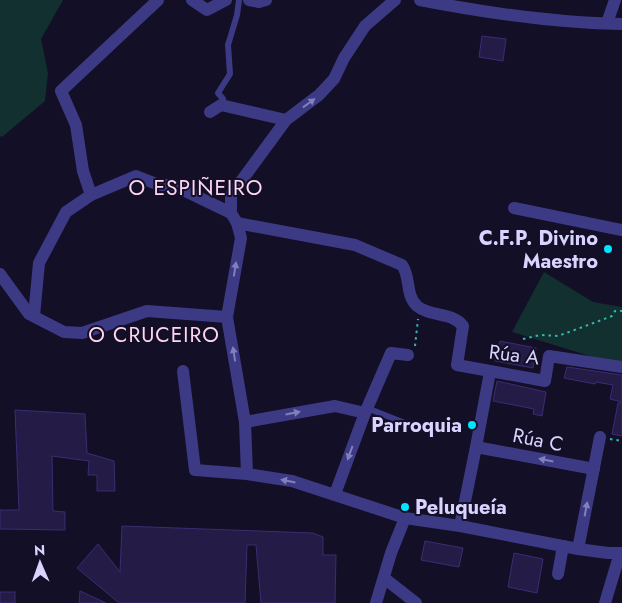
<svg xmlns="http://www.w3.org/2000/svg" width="622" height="603" font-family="Jost,sans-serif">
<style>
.green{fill:#12302f}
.building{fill:#241b47;stroke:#3b2d73}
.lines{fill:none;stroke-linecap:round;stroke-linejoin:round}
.path{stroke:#2fb8b0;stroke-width:2;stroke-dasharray:2.5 4;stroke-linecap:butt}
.service{stroke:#3d3a85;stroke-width:6}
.minor{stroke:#3d3a85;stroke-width:12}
.oneway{fill:#837fbc}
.poi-dot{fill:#00e5ff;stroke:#130f26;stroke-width:2}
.labels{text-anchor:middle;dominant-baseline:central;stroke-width:4;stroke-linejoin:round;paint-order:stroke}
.poi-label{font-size:20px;font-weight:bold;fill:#d9d4ff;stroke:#130f26;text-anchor:end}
.street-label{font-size:20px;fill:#d9d4ff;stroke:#130f26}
.neighbourhood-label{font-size:21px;letter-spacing:1px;fill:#ffd6f0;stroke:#130f26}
</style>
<rect width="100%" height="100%" fill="#130f26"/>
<g class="green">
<polygon points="0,0 63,0 41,39 48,73 45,101 2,137 0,136"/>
<polygon points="544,272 593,302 622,307 622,366 512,332"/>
</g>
<g class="building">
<polygon points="482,36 506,39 503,61 479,57"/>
<polygon points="500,341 536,348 533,368 495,361"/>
<polygon points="567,367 622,375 622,402 610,399 613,385 596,382 595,384 564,378"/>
<polygon points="497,381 546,392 542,416 533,414 534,409 493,401"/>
<polygon points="618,403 622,403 622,436 612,434"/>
<polygon points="15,410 85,414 87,453 114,461 115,491 97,491 97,475 88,475 89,461 52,456 53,511 65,512 65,530 0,529 0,510 19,510"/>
<polygon points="122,526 313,533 323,537 323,555 336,555 335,603 261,603 256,545 247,545 245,603 119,603 77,568 98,544 120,572"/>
<polygon points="425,541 463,548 459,567 421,560"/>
<polygon points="514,553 543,559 537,593 508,587"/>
<polygon points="80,591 106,603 79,603"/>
<rect x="0" y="592" width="15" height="11"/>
</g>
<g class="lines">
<g class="path">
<polyline points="523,339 540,335 558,336 599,321 612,316 615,311 622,311"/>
<polyline points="415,346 418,319"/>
<polyline points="610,439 622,441"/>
</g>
<g class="service">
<polyline points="221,105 223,99 218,93 230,74 228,45 237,15 239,0"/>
<polyline points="367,408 420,429"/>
</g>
<g class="minor">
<polyline points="192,0 207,10 226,0"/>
<polyline points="249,0 259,2 266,0"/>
<polyline points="395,0 365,26 344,58 334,79 319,95 286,120 231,195 231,213 237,223 241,238 227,317 245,422 247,474 292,481 405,518 460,526 578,549 608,553 622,553"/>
<path d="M 420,0 C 487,13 554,23 622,24"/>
<polyline points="607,23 615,0"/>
<polyline points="210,112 221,105 286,120"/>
<polyline points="91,195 83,171 76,125 61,91 158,0"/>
<polyline points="514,208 622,230"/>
<path d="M 237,223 L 355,245 L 402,265 C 411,277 405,295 417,306 C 430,317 453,312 463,326 L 457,365 L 545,381 L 549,356 L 622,367"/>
<polyline points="0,274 29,314 64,332 82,333 147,311 227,317"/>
<polyline points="34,316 39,263 66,212 91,195 136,176 159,185 173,185 231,213"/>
<polyline points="183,371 195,470 247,474"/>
<polyline points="245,422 335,406 365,413"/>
<polyline points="476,447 594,469"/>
<polyline points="335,494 365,413 391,353 408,355"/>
<polyline points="460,526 476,447 490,372"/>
<polyline points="578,549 600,437"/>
<polyline points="558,574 563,546"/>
<polyline points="384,578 416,603"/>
<polyline points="376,603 391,553 405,518"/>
<polyline points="605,603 620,553"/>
</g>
</g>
<defs><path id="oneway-solid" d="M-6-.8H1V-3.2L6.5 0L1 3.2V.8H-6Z" transform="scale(1.25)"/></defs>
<g class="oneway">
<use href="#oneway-solid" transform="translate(309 103) rotate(-36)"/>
<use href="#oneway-solid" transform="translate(235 269) rotate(-81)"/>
<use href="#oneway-solid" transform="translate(234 354) rotate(-99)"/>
<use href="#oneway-solid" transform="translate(293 413) rotate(-11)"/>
<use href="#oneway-solid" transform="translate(350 453) rotate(110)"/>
<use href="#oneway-solid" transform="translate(546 460) rotate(-169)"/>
<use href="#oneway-solid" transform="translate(288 481) rotate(-169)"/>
<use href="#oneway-solid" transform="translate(586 509) rotate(-79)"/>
</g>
<g class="poi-dot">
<circle cx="608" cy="249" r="5"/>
<circle cx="472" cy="425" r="5"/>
<circle cx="405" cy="507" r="5"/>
</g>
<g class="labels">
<g class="poi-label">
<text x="598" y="238">C.F.P. Divino<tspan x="598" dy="23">Maestro</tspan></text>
<text x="462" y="425">Parroquia</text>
<text x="415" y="507" text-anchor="start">Peluqueía</text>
</g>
<g class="street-label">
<text transform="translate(514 355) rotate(7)">Rúa A</text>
<text transform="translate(538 440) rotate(11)">Rúa C</text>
</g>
<g class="neighbourhood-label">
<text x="196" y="188">O ESPIÑEIRO</text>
<text x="154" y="335">O CRUCEIRO</text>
</g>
</g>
<g transform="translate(40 563) rotate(358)" stroke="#130f26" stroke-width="4" paint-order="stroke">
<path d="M0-4L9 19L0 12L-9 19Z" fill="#d9d4ff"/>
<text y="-8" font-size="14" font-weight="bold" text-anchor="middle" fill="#d9d4ff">N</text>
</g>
</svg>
